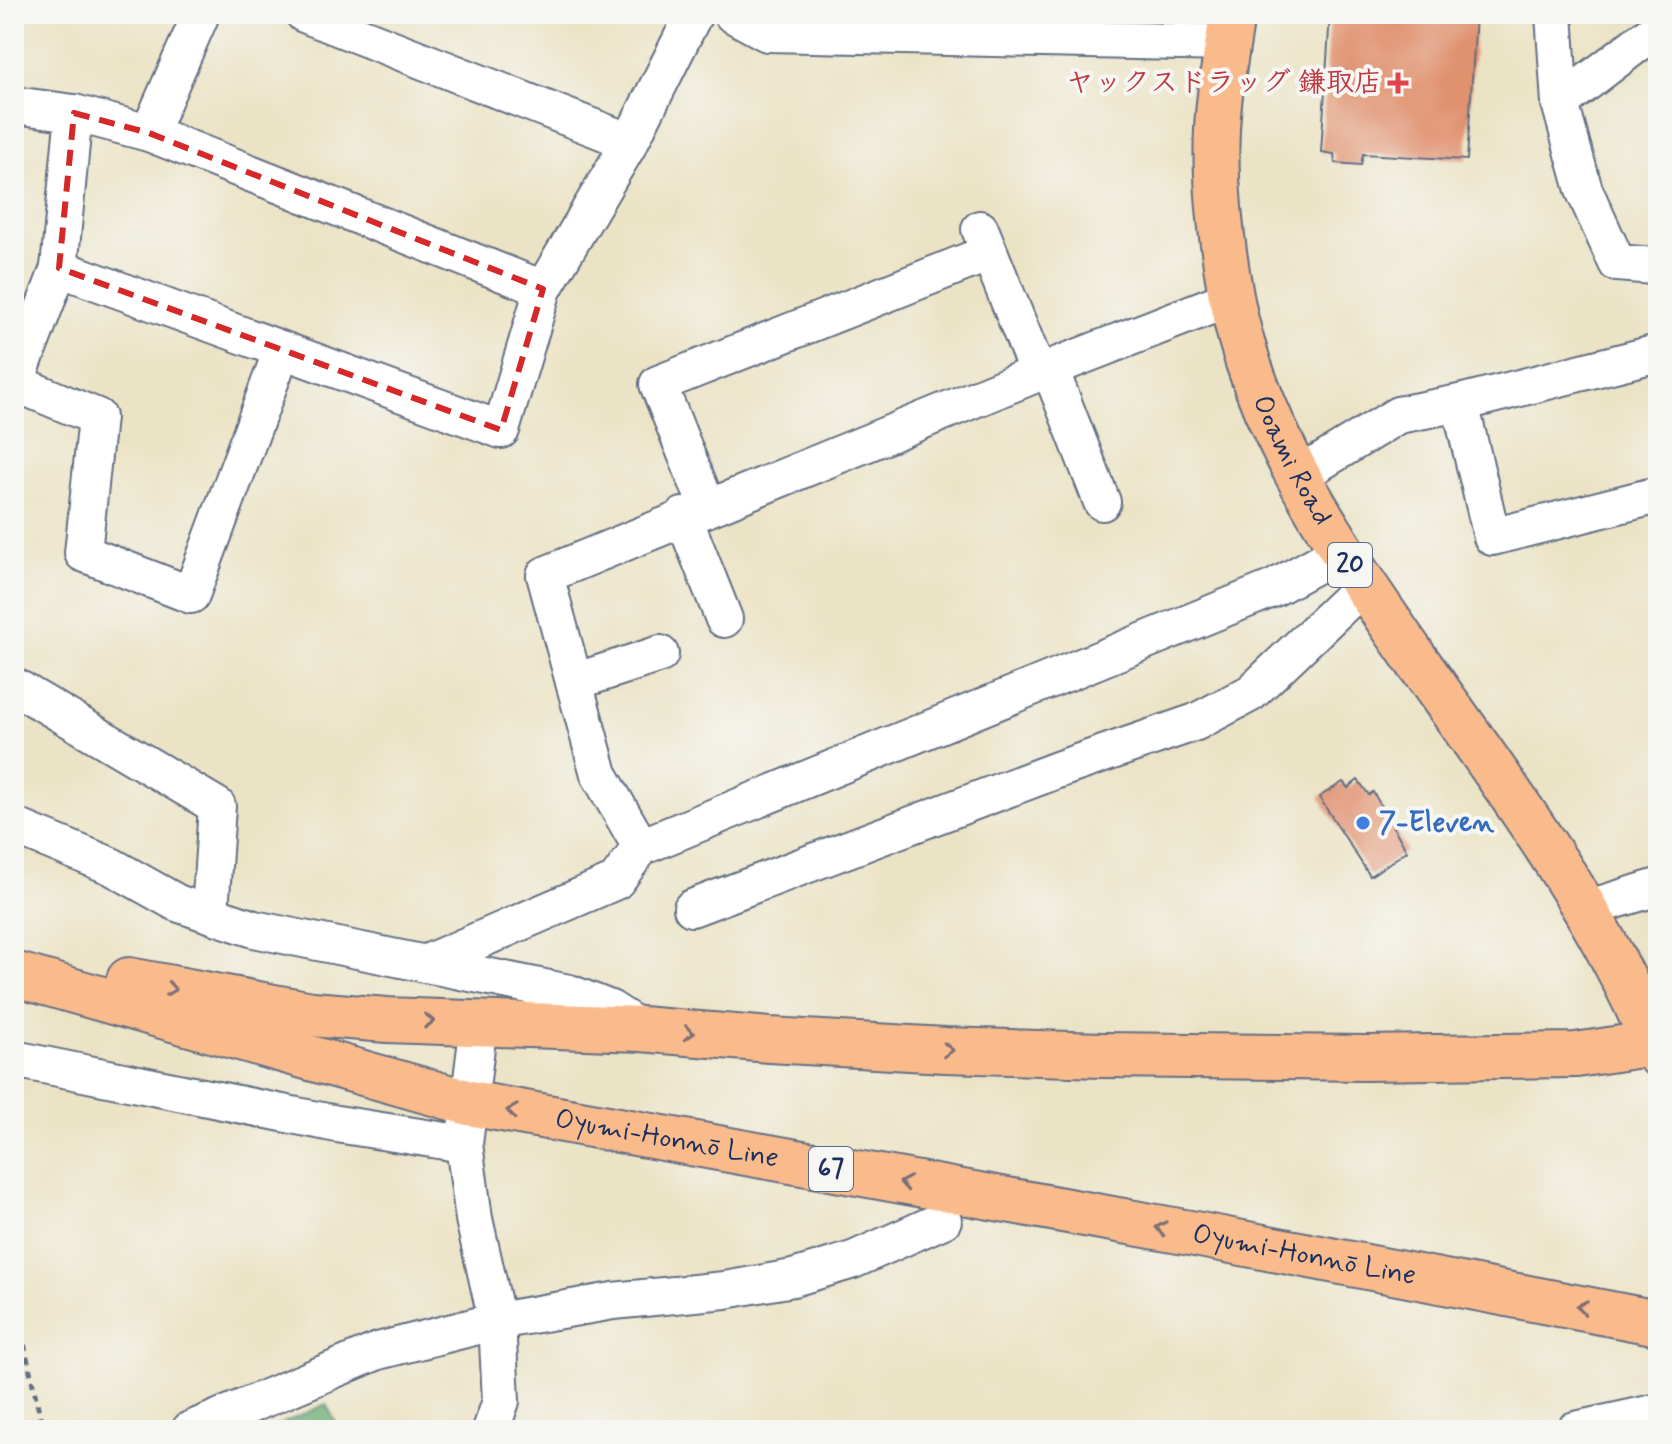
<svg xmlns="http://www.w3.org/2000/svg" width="1672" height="1444" font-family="Mynerve,'Klee One',sans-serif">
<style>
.forest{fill:#68ab6e;stroke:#426d66;stroke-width:2}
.building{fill:#e0916e}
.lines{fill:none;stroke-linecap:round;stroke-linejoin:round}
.minor-casing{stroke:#646e82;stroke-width:40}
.major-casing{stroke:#646e82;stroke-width:48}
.path{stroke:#646e82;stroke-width:5;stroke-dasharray:6 6;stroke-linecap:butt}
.minor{stroke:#fff;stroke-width:36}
.major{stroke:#fabb8c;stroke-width:44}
.oneway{stroke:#7f6e73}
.marked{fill:none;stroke:#d62828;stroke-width:6;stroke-dasharray:16 10;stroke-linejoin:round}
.health-dot{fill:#e0444e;stroke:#f6f6f2;stroke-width:3}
.shop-dot{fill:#3f7fe0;stroke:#f6f6f2;stroke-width:3}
.labels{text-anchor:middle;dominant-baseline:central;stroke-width:8;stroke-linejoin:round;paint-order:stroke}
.shield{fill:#f6f6f2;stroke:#5d6b8a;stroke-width:2}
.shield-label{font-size:26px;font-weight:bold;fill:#1b2f5e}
.health-label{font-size:28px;font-weight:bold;fill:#be3a42;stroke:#f6f6f2;text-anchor:end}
.street-label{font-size:28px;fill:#1b2f5e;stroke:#f6f6f2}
.shop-label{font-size:28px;font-weight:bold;fill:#366cbe;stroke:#f6f6f2;text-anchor:start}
</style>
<rect width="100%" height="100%" fill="#f6f6f2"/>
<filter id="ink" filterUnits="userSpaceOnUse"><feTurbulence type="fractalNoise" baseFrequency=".0125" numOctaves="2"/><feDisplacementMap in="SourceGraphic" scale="16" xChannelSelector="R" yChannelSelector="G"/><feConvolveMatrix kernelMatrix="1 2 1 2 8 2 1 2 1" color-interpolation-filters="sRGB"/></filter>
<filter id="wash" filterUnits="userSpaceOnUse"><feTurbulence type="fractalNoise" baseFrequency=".006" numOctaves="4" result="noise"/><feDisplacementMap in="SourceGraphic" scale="32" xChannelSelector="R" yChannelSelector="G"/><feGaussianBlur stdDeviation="1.8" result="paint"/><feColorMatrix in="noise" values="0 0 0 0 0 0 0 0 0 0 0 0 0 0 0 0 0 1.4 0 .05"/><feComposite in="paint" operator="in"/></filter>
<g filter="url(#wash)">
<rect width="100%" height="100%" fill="#ebe3c5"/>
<polygon class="forest" points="326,1404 340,1430 268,1430"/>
<g id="blocks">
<g class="building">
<polygon points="1330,14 1476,14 1467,160 1363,154 1361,165 1335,163 1334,154 1321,152"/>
<polygon points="1358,780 1369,795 1373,792 1407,851 1370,876 1319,797 1343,782 1348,788"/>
</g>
</g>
</g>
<g filter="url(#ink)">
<use href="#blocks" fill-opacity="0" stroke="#646e82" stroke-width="2"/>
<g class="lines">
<g class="minor-casing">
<g id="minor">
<polyline points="304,14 630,142"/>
<polyline points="732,14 767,33 1228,43"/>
<polyline points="1554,14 1560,103 1584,190 1617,263 1654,266 1658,263"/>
<polyline points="1560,103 1658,28"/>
<polyline points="14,105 74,113 149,133 543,289"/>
<polyline points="149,133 201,14"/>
<polyline points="980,229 1038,373"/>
<polyline points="59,268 501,430 543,289 630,142 694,14"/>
<polyline points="1050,369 1102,502"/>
<polyline points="15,383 97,417 83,553 191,595 282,350"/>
<polyline points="14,387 59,268 74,113"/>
<polyline points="1460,403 1492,537 1658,495"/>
<polyline points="1298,476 1398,415 1460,403 1658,353"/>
<polyline points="707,506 658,384 989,253"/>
<polyline points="683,516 724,619"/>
<polyline points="574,682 660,654"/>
<polyline points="14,686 217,806 210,912"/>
<polyline points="14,826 111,866 177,903 254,929 569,993 610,1009 641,1029"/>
<polyline points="641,847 599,774 545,575 1038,373 1231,298"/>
<polyline points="692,908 1057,770 1196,722 1251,693 1364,585"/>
<polyline points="1586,909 1658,887"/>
<polyline points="424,964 616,881 641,847 1274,588 1341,551"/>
<polyline points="479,1023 464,1144 474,1219 497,1321 501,1401 491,1430"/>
<polyline points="14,1059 337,1124 464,1144"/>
<polyline points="190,1430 378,1351 497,1321 613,1301 725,1290 793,1278 853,1260 943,1220"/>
<polyline points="1575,1430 1658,1412"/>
</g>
</g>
<g class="major-casing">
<g id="major">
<path id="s1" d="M 1232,14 C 1228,44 1222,74 1219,104 C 1212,166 1220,234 1231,296 C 1254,426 1338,548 1412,654 C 1502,782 1599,908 1658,1054"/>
<path id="s2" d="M 14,974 L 469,1103 L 1190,1233 L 1658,1323"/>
<polyline points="129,980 312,1014 387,1020 641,1029 770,1040 945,1050 1102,1055 1365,1058 1576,1055 1654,1043"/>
</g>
</g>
<polyline class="path" points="14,1298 43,1430"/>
<use href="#minor" class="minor"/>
<use href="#major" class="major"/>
</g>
<defs><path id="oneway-chevron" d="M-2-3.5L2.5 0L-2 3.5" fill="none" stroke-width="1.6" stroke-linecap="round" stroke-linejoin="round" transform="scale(2)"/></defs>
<g class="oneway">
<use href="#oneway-chevron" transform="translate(171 989) rotate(11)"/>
<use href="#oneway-chevron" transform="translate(429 1021) rotate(2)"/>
<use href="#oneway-chevron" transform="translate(689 1033) rotate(5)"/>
<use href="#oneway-chevron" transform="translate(948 1050) rotate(2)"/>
<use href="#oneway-chevron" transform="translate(512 1111) rotate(-170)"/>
<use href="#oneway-chevron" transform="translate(905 1183) rotate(-170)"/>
<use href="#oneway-chevron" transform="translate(1161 1228) rotate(-170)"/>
<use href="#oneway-chevron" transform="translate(1582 1307) rotate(-169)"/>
</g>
</g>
<path class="marked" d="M 74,113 L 149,133 L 543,289 L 501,430 L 59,268 Z"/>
<path class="health-dot" d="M1394 71h8v8h8v8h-8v8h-8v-8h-8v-8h8z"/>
<circle class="shop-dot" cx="1363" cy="823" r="8"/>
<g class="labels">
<g class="shield">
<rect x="1328" y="543" width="44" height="44" rx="6"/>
<rect x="809" y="1147" width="44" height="44" rx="6"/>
</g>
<g class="shield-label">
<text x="1350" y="565">20</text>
<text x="831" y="1169">67</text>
</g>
<g class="health-label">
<text x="1382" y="83">ヤックスドラッグ 鎌取店</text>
</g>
<g class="street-label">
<text stroke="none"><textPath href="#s1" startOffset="460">Ooami Road</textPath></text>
<text stroke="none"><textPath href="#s2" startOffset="674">Oyumi-Honnō Line</textPath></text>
<text stroke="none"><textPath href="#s2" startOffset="1322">Oyumi-Honnō Line</textPath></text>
</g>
<g class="shop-label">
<text x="1379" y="823">7-Eleven</text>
</g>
</g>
<rect width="1672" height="1444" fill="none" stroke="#f6f6f2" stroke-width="48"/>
</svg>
